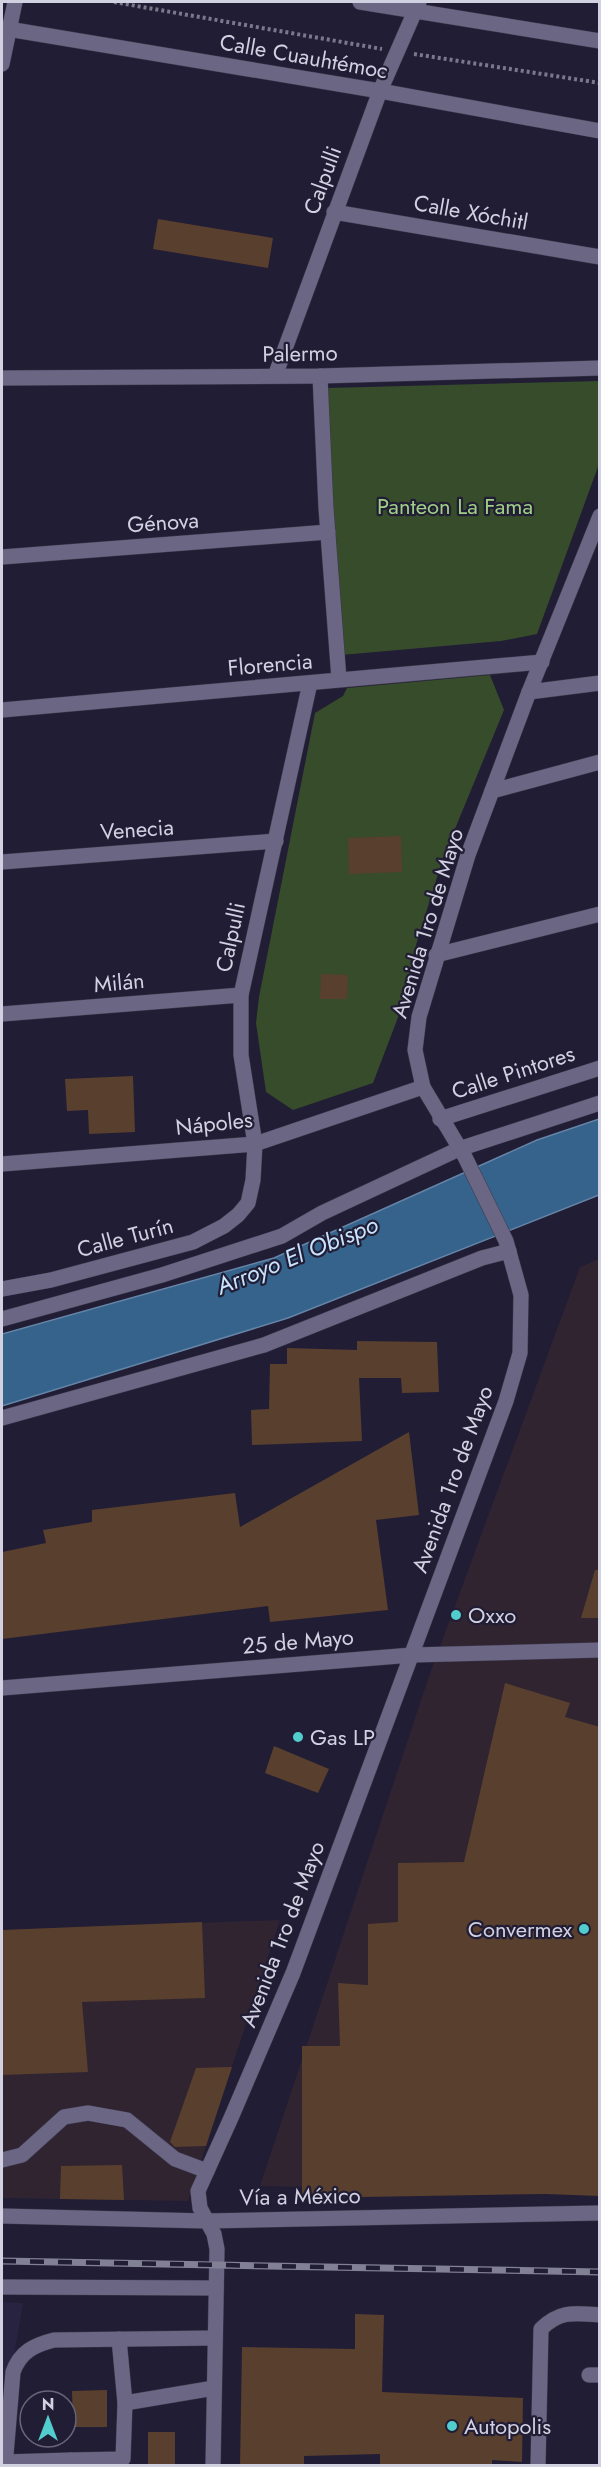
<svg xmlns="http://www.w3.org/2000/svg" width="601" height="2467" font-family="Jost,sans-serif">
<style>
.built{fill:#282341}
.industrial{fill:#302431}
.green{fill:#374c2a}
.water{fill:#36638c;stroke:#6584a6;stroke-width:1.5}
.building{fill:#593f2e}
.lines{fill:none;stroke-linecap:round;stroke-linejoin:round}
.minor-casing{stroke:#3b374b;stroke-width:16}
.path{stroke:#7b788c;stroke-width:4;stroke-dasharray:3 3;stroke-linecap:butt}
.minor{stroke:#6a6683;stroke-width:15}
.rail-casing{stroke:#828094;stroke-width:7}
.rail{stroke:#211d35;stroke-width:4.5;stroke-dasharray:14;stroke-linecap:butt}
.poi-dot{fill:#52cdce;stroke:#211d35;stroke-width:2}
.labels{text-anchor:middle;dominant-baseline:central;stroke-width:4.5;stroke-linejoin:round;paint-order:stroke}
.street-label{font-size:22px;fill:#d2d1e1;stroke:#211d35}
.park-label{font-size:22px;fill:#9fcf84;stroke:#211d35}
.poi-label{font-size:22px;fill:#d2d1e1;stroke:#211d35;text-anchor:start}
.water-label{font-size:24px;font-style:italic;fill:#c8e3fd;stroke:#211d35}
</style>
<rect width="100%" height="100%" fill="#211d35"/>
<polygon class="built" points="2,2302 23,2303 2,2426"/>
<g class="industrial">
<polygon points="599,1259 599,2193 260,2186 428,1679 580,1267"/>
<polygon points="280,1920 188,2201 2,2198 2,1930"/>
</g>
<g class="green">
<polygon points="599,381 599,464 537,634 501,641 341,655 327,388"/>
<polygon points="490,675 504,710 443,858 416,945 405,999 373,1083 293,1110 266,1092 256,1023 259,997 315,713 343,696 347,688"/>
</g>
<polygon class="water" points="599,1119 599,1195 288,1318 2,1406 2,1334 274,1258 537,1140"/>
<g class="building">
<polygon points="158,219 273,238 268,268 153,249"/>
<polygon points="401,836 402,872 349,874 348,838"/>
<polygon points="321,974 348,975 347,999 320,999"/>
<polygon points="133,1076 135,1132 89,1134 88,1110 67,1111 65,1079"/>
<polygon points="357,1341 437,1342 439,1392 402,1393 401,1378 359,1378 362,1441 252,1445 251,1410 269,1409 270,1364 287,1364 287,1348 357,1350"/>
<polygon points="409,1432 419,1515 376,1520 388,1610 270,1622 268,1606 2,1639 2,1552 46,1543 43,1530 92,1522 92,1510 235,1493 240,1527"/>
<polygon points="595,1570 600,1570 600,1618 581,1618"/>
<polygon points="505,1683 570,1703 565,1717 600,1727 600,2196 545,2194 302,2198 302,2046 340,2046 338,1983 368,1985 368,1924 398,1922 398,1863 464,1862"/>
<polygon points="274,1746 329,1769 318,1793 265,1773"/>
<polygon points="202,1922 205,1998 82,2002 88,2072 2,2075 2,1930"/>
<polygon points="232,2067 206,2146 175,2147 170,2142 196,2068"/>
<polygon points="122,2165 124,2200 60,2199 61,2166"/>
<polygon points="355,2314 384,2315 382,2392 523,2398 522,2462 492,2460 492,2466 380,2466 380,2454 304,2456 304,2466 240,2466 242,2347 355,2349"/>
<polygon points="107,2390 107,2427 73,2427 72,2391"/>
<rect x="148" y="2432" width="27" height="34"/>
</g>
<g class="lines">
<g class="minor-casing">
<g id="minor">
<polyline points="360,2 600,41"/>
<polyline points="2,28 380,91 600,131"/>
<polyline points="2,64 15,2"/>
<polyline points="334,212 600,257"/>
<polyline points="275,376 380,91 419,2"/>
<polyline points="320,376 326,508 339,679"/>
<polyline points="2,378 320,376 600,368"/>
<polyline points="2,557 328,532"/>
<polyline points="529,692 600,683"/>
<polyline points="2,710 542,662"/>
<polyline points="492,791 600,762"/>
<polyline points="2,862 276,841"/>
<polyline points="436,955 600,914"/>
<polyline points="2,1014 241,995"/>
<polyline points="440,1119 600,1068"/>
<polyline points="2,1164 255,1144 423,1087"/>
<polyline points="2,1289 51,1280 193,1242 224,1226 238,1215 248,1203 253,1180 255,1144 241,1055 241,995 310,683"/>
<polyline points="2,1319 162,1275 282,1236 322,1213 459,1149 600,1103"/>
<polyline points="2,1418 264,1345 482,1258 509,1251"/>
<polyline points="2,1688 412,1655 600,1650"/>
<polyline points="2,2160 22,2155 64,2117 88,2113 127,2120 175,2159 207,2171"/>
<polyline points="2,2216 206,2221 600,2213"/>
<polyline points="2,2287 216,2288"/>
<polyline points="119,2339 125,2403"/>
<polyline points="589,2375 600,2375"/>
<polyline points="5,2462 71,2460"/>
<path d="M 5,2466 L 13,2372 C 20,2352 34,2345 54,2340 L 215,2338"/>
<polyline points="71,2466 71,2460 123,2459 125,2403 214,2388"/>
<polyline points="213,2466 217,2249 214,2234 200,2208 198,2191 231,2118 293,1973 506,1401 520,1353 521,1295 506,1241 465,1157 423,1087 415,1050 419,1017 468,855 529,692 600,516"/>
<path d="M 538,2466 L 541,2329 C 560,2310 575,2313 600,2315"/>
</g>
</g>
<g class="path">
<polyline points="114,2 382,49"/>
<polyline points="414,54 600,83"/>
</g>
<use href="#minor" class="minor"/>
<g class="rail-casing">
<polyline id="rail" points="2,2261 600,2272"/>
</g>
<use href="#rail" class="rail"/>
</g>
<g class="poi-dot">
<circle cx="456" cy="1615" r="6"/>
<circle cx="298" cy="1737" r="6"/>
<circle cx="584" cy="1929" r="6"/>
<circle cx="452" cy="2426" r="6"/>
</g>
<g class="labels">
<g class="street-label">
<text transform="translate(304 56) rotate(10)">Calle Cuauhtémoc</text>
<text transform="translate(322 180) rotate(-70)">Calpulli</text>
<text transform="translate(471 212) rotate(10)">Calle Xóchitl</text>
<text transform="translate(300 353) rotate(-1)">Palermo</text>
<text transform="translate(163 522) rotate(-4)">Génova</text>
<text transform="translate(270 664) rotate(-5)">Florencia</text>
<text transform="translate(137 829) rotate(-4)">Venecia</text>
<text transform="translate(427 923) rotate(-73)">Avenida 1ro de Mayo</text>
<text transform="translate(230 937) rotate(-78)">Calpulli</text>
<text transform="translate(119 982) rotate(-5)">Milán</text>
<text transform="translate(513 1072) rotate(-18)">Calle Pintores</text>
<text transform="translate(214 1123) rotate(-6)">Nápoles</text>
<text transform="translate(125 1237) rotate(-15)">Calle Turín</text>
<text transform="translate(452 1479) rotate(-70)">Avenida 1ro de Mayo</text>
<text transform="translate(298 1641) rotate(-5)">25 de Mayo</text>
<text transform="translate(282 1934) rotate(-69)">Avenida 1ro de Mayo</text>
<text transform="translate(300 2196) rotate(-1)">Vía a México</text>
</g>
<g class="park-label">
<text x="455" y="506">Panteon La Fama</text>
</g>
<g class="poi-label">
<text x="468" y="1615">Oxxo</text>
<text x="310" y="1737">Gas LP</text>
<text x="572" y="1929" text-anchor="end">Convermex</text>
<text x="464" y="2426">Autopolis</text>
</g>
<g class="water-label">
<text transform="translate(297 1255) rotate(-22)">Arroyo El Obispo</text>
</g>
</g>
<rect width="601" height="2467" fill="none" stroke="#d2d1e1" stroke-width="6"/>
<g transform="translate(48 2419)"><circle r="28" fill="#211d35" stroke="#68657a" stroke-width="1.5"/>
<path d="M0-4.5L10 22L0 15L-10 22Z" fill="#52cdce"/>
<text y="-9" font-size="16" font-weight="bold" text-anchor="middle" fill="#d2d1e1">N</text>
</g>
</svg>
